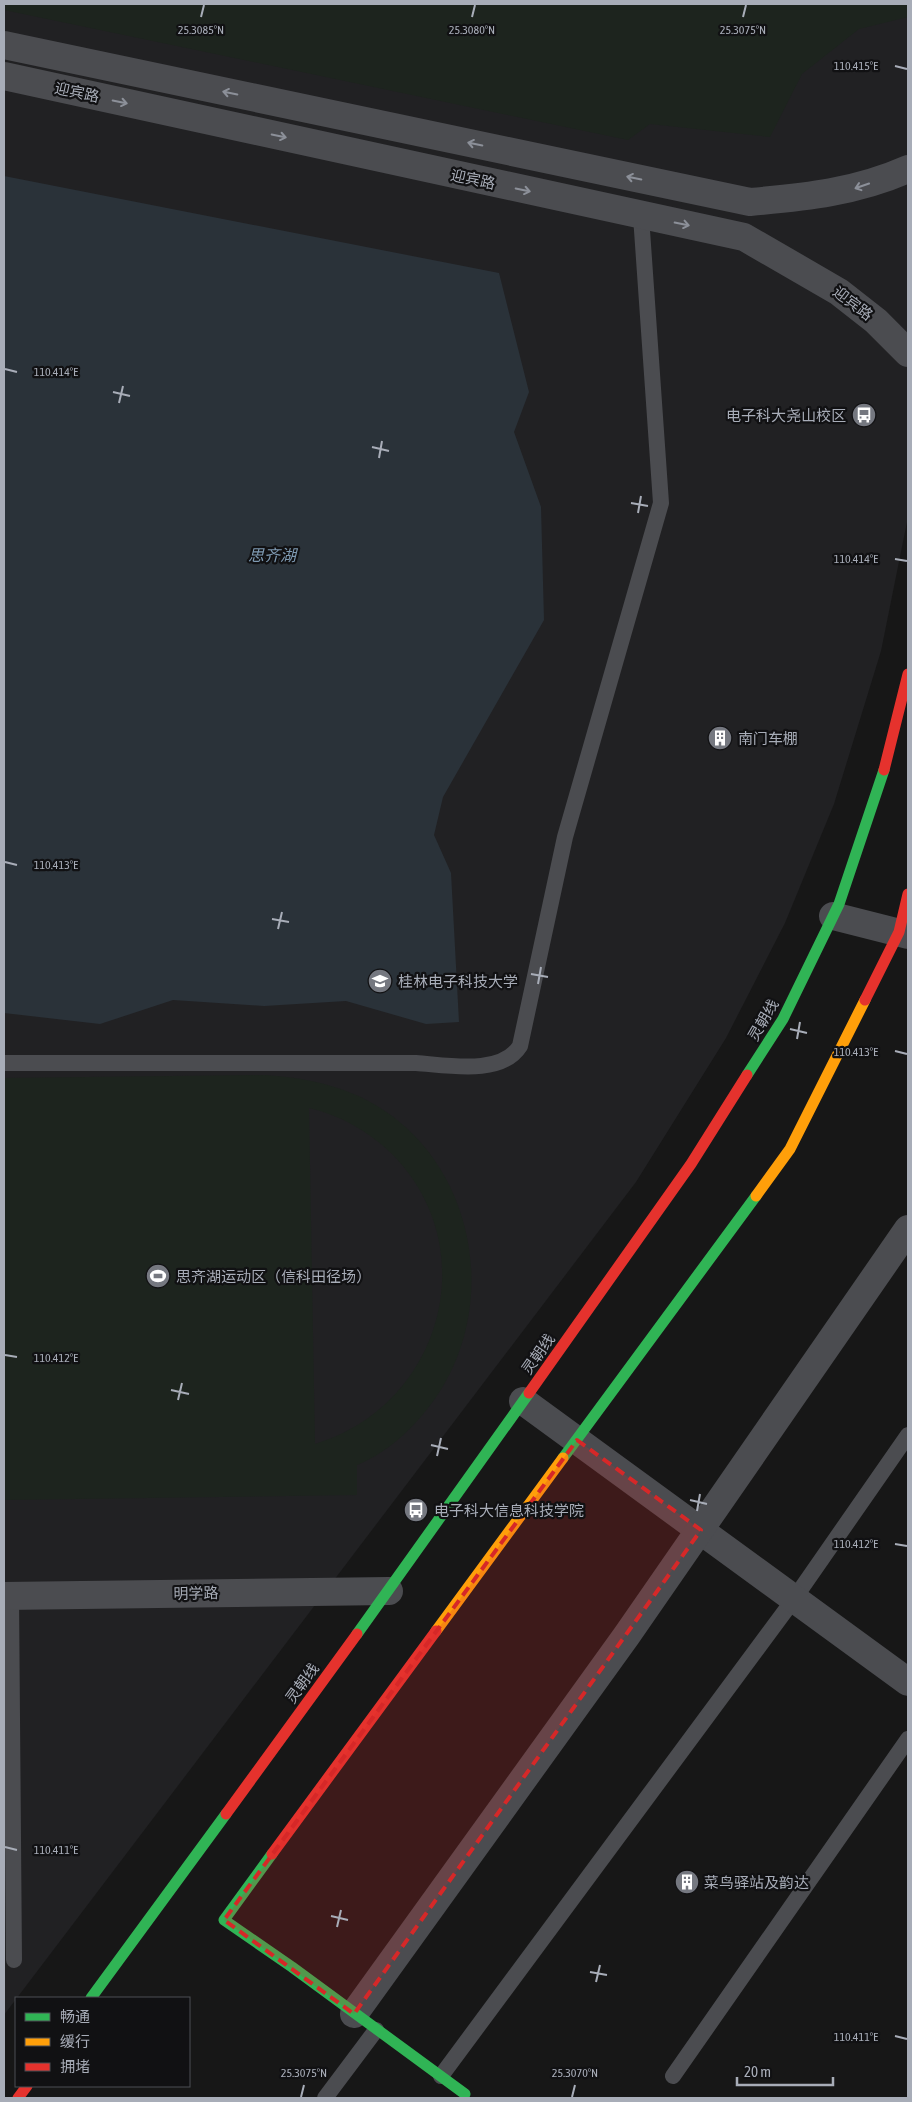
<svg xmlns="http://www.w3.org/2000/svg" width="912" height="2102" font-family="'Asap Condensed','Noto Sans SC',sans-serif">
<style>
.built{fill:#212123}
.green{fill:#1d241e;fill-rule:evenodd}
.water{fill:#2a3239}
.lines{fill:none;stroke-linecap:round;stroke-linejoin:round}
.lane{stroke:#4b4c50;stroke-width:16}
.street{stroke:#4b4c50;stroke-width:28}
.fast{stroke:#30b455;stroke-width:11}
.slow{stroke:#ff9f0a;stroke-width:11}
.jam{stroke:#e5322d;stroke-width:11}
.oneway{stroke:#8c9099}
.marked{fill:#d62828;fill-opacity:0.2;stroke:#d62828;stroke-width:4;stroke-dasharray:10 6;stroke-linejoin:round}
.ticks{fill:none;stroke:#a8adb8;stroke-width:2}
.labels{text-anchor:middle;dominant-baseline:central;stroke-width:4.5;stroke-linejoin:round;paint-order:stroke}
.street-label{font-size:15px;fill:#a8adb8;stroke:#111113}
.poi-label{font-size:15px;fill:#a8adb8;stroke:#111113;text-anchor:start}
.water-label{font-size:16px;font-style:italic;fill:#7f9bb3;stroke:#111113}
.ticks-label{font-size:12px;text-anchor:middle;fill:#a8adb8;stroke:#111113;stroke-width:4.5;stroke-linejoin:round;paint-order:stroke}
</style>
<rect width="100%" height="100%" fill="#171717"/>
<polygon class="built" points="4,4 908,4 908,517 881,651 834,804 785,923 726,1038 636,1182 4,2015"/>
<g class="green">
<polygon points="4,4 908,4 908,17 859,29 802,74 770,137 650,124 628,140 4,10"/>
<path d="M 265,1075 C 297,1077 326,1082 356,1095 C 467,1144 503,1287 442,1388 C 422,1420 392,1451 357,1465 L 357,1495 L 4,1500 L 4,1078 ZM 309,1108 C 340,1115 368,1131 391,1153 C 486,1247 442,1406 315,1444 Z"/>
</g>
<polygon class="water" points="4,176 499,273 529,392 514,432 541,507 544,620 443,797 434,835 451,873 459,1022 426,1024 346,1001 264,1006 173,1000 100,1024 4,1013"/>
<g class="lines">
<g class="lane">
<path d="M 4,1063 L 416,1063 C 447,1065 501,1076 520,1046 L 565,837 L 661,503 L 641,216"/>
<polyline points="11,1596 14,1960"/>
<polyline points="441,2076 794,1599 908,1435"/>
<polyline points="673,2076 908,1739"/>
<polyline points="325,2098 376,2030"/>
</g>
<g class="street">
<path d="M 4,45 L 750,202 C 806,197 856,192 908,169"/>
<polyline points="4,76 744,237 839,292 876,321 908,353"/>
<polyline points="833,916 908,935"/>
<polyline points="523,1401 908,1682"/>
<polyline points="4,1596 389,1591"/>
<polyline points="354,2014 627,1635 908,1229"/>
</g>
<g class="fast">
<polyline points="747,1075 783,1019 839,904 884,770"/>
<polyline points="563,1458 756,1196"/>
<polyline points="357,1634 529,1393"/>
<polyline points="272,1854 224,1920 292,1967 465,2094"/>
<polyline points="91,1998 226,1814"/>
</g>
<g class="slow">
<polyline points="756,1196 790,1149 865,1000"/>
<polyline points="436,1631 563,1458"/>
</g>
<g class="jam">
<polyline points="884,770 908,674"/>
<polyline points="865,1000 899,932 908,894"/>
<polyline points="529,1393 691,1164 747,1075"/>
<polyline points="226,1814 357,1634"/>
<polyline points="272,1854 436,1631"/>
<polyline points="18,2098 27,2086"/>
</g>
</g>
<defs><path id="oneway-shaft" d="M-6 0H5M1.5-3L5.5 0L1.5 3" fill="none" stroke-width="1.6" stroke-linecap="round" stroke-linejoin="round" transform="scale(1.25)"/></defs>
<g class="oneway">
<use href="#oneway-shaft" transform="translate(230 93) rotate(-168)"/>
<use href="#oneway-shaft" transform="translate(120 102) rotate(12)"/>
<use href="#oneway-shaft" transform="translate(279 136) rotate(12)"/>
<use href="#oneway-shaft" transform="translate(475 144) rotate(-168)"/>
<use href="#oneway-shaft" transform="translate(634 178) rotate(-168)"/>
<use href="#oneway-shaft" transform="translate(862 186) rotate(161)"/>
<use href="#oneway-shaft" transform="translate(523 190) rotate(12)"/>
<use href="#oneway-shaft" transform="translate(682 224) rotate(11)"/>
</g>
<path class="marked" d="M 577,1440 L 701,1530 L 354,2014 L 224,1920 Z"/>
<path class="ticks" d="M 201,17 L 204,5M 472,17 L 475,5M 743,17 L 746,5M 895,66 L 907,69M 5,369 L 17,372M 113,392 L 130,396M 119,403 L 123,386M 372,447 L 389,451M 379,458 L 382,441M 631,503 L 648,506M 638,513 L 641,496M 895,559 L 907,561M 5,862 L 17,865M 272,919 L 289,922M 278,929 L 282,912M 531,974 L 548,977M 538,984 L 541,967M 790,1029 L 807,1033M 797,1039 L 800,1022M 895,1051 L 907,1054M 5,1355 L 17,1357M 171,1390 L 189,1394M 178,1400 L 182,1383M 431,1445 L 448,1449M 437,1456 L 441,1438M 690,1500 L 707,1504M 697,1511 L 700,1494M 895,1544 L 907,1546M 5,1847 L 17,1850M 331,1916 L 348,1920M 337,1927 L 341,1910M 590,1972 L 607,1975M 596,1982 L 600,1965M 895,2036 L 907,2039M 301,2097 L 304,2085M 572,2097 L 575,2085"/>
<defs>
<g id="bus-disc" transform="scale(1.25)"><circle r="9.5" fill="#757880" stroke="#111113"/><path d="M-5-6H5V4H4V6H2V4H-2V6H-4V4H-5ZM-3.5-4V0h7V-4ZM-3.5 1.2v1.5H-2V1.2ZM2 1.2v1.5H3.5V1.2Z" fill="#fff"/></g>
<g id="building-disc" transform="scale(1.25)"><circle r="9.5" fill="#757880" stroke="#111113"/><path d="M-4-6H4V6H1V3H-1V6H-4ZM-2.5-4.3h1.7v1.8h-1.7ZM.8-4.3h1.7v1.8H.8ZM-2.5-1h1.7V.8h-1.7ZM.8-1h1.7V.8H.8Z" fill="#fff"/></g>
<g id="university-disc" transform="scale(1.25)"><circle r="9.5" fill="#757880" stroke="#111113"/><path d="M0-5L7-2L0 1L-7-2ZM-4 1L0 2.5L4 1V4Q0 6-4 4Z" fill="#fff"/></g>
<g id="stadium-disc" transform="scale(1.25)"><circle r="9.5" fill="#757880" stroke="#111113"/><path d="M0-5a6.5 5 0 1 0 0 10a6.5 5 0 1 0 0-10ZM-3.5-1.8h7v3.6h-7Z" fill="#fff"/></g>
</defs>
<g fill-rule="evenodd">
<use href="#bus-disc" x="864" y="415"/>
<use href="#building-disc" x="720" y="738"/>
<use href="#university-disc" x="380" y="981"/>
<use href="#stadium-disc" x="158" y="1276"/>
<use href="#bus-disc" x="416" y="1510"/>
<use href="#building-disc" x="687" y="1882"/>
</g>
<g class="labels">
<g class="street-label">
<text transform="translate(77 92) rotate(12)">迎宾路</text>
<text transform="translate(473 179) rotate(12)">迎宾路</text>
<text transform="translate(853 303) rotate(37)">迎宾路</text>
<text transform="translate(763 1020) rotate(-60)">灵朝线</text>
<text transform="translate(538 1354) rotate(-55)">灵朝线</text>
<text transform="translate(196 1593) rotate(-1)">明学路</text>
<text transform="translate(302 1683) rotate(-54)">灵朝线</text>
</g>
<g class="poi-label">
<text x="846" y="415" text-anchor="end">电子科大尧山校区</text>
<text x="738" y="738">南门车棚</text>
<text x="398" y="981">桂林电子科技大学</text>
<text x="176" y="1276">思齐湖运动区（信科田径场）</text>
<text x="434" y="1510">电子科大信息科技学院</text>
<text x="704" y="1882">菜鸟驿站及韵达</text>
</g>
<g class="water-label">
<text x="272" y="555">思齐湖</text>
</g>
</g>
<g class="ticks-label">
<text x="201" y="34">25.3085°N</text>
<text x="472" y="34">25.3080°N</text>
<text x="743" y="34">25.3075°N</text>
<text x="856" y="70">110.415°E</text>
<text x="56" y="376">110.414°E</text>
<text x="856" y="563">110.414°E</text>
<text x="56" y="869">110.413°E</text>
<text x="856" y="1056">110.413°E</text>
<text x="56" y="1362">110.412°E</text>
<text x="856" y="1548">110.412°E</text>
<text x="56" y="1854">110.411°E</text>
<text x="856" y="2041">110.411°E</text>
<text x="304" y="2077">25.3075°N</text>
<text x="575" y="2077">25.3070°N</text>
</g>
<rect width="912" height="2102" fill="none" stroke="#a8adb8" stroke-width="10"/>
<rect x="15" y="1997" width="175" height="90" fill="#111113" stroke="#4d4f55"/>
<rect x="25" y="2013" width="25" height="8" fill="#30b455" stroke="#4d4f55"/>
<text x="60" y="2022" font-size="15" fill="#a8adb8">畅通</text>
<rect x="25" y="2038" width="25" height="8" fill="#ff9f0a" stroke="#4d4f55"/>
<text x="60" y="2047" font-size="15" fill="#a8adb8">缓行</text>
<rect x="25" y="2063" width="25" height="8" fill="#e5322d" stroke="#4d4f55"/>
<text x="60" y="2072" font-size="15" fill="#a8adb8">拥堵</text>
<path d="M737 2077v8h96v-8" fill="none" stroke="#a8adb8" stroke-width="2.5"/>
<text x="744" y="2077" font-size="15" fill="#a8adb8" stroke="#111113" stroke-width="4" paint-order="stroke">20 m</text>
</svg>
